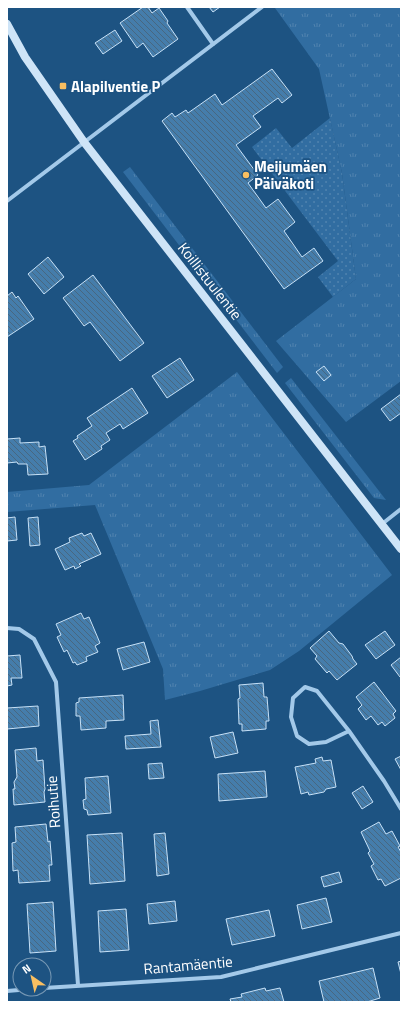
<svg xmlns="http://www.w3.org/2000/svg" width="408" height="1009" font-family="'Titillium Web',sans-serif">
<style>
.grass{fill:url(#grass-tufts)}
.park{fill:url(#park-dots)}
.building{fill:url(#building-back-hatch);stroke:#c7e1f7}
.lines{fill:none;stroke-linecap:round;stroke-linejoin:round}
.street{stroke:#a3c9e9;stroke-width:4}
.secondary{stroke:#cee4f7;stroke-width:8}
.poi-dot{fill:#f9bf61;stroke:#1d5382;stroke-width:1.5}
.labels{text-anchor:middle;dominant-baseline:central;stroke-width:3.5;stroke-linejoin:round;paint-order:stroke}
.poi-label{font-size:15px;font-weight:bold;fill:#fff;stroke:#1d5382;text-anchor:start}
.street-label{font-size:15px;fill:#fff;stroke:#1d5382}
</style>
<defs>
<pattern id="grass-tufts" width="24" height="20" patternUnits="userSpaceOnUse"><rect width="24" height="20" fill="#316da1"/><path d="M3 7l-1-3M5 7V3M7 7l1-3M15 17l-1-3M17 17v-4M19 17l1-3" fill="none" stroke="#5083af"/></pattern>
<pattern id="park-dots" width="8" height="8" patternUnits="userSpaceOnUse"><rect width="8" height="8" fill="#316da1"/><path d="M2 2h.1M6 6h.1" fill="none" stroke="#5083af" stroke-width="1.8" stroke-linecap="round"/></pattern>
<pattern id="building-back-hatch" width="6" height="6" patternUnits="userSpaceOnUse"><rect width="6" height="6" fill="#457dab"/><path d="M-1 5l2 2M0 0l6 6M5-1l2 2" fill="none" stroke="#486780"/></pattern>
</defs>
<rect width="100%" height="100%" fill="#1d5382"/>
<g class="grass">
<polygon points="277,7 401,7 401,381 346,422 276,341 356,279 342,173 319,69 275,8"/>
<polygon points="130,167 283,367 277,373 123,172"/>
<polygon points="237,372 392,575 299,651 270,670 200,691 165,700 163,669 95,505 7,512 7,492 89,485"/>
<polygon points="291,378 386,500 374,498 285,383"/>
</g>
<polygon class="park" points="330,118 342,173 356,279 333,297 318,277 338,261 252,147 276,128 292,148"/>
<g class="building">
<polygon points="143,7 148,7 152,13 159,8 168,21 167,23 178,39 153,57 143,43 137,48 120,23"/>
<polygon points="209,7 220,7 213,12"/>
<polygon points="115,30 122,41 103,54 95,43"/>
<polygon points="272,69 292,95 282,103 278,98 253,116 261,127 236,145 258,175 248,183 266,208 278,199 295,222 284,231 302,257 314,248 323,261 284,289 162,121 172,113 175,117 186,110 188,113 215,94 222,105"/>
<polygon points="48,257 64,277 44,294 28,274"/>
<polygon points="93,275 144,343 120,361 90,322 84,326 63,298"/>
<polygon points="12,292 16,298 18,296 34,319 7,337 7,296"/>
<polygon points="180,358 194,380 167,398 152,376"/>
<polygon points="324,366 331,375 324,381 316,372"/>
<polygon points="132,388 148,413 123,429 120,424 106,433 110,440 101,446 102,449 85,460 73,441 78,438 77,436 92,426 87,418"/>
<polygon points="401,394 401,413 390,421 381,409"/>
<polygon points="20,438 20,443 39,442 39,447 45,446 48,474 28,475 27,464 18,464 17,462 7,463 7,439"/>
<polygon points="15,517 17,540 7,541 7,518"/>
<polygon points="38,517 40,545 30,546 28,518"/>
<polygon points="82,533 84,536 91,533 101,554 79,564 81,566 75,569 74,566 65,570 55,549 70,542 69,538"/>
<polygon points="81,613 84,619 89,617 100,643 95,646 98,652 86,657 87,661 77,665 75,662 73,663 67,650 64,652 57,637 61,635 56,624"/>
<polygon points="329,631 339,643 343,644 352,656 353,659 357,664 337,680 329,671 327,673 315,659 317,656 310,648"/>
<polygon points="385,631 395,645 376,659 365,645"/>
<polygon points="144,642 150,662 123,670 117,649"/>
<polygon points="20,655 22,678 11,678 12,685 7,686 7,656"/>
<polygon points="401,657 401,676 400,677 391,665"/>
<polygon points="374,682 396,711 393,714 395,718 385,726 382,722 378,725 371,716 366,720 358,709 362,705 356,697"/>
<polygon points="263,683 264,697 267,697 269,721 266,721 266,729 242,731 242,724 239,724 238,699 240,698 239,685"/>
<polygon points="123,695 124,720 106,721 106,728 81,730 80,716 76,716 76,703 79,702 79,698"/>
<polygon points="38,706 39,726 7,729 7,708"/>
<polygon points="158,720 161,747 126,749 125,736 151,734 150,721"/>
<polygon points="233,732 238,753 215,758 210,737"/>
<polygon points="36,748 37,761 43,760 45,789 44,792 45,802 14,805 13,789 15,789 14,782 17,777 15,750"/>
<polygon points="401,756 401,770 395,759"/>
<polygon points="322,757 323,761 331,760 336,787 326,789 324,792 309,795 308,792 301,794 295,767 316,763 315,759"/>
<polygon points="162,763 164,778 149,779 148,764"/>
<polygon points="265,771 267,797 219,801 218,774"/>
<polygon points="108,776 111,813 88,815 87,810 84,809 83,800 86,799 85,778"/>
<polygon points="363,786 373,802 362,809 352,793"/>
<polygon points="379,822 386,834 392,831 400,846 398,847 401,852 401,878 385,886 381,879 378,880 371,866 374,864 368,853 370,851 361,832"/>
<polygon points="46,824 48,842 50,841 52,865 49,865 50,881 19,883 18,870 13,871 12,843 16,842 15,827"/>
<polygon points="122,833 125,881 90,884 87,835"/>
<polygon points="165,833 169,874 157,876 154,834"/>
<polygon points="339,872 342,882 324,887 321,877"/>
<polygon points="326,898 332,922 302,929 297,905"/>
<polygon points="175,901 177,921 149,924 147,904"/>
<polygon points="53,902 56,951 30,953 27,904"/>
<polygon points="126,909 129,950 100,952 98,911"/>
<polygon points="269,910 275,936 232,945 226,919"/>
<polygon points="401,961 401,974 398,962"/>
<polygon points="373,968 380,998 367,1002 324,1002 319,981"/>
<polygon points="265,988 266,991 280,988 284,1002 231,1002 230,999 242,997 241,994"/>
</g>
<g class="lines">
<g class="street">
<polyline points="187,7 213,44"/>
<polyline points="7,201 262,7"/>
<polyline points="382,524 401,509"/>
<polyline points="7,628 19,629 34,639 56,682 78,985"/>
<polyline points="349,731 326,742 309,744 297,736 291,717 293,698 305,687 317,691 349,731 384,781 401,809"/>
<polyline points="44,988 221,977 401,933"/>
<polyline points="7,991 31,989"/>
</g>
<polyline class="secondary" points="7,24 25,57 84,142 401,549"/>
</g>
<g class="poi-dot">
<rect x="59" y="82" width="8" height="8" rx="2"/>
<circle cx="246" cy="175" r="4"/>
</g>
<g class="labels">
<g class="poi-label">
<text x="71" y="86">Alapilventie P</text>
<text x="254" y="166">Meijumäen<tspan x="254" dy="17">Päiväkoti</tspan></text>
</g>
<g class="street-label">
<text transform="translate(210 281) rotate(52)">Koillistuulentie</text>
<text transform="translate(53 802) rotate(-94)">Roihutie</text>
<text transform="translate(188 965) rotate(-5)">Rantamäentie</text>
</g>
</g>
<rect width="408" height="1009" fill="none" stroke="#ffffff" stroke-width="16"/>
<g transform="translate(32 977) rotate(326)"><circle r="19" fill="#1d5382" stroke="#7798b4"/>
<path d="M0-3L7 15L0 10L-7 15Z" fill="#f9bf61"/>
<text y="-6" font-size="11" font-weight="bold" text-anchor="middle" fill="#ffffff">N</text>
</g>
</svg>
